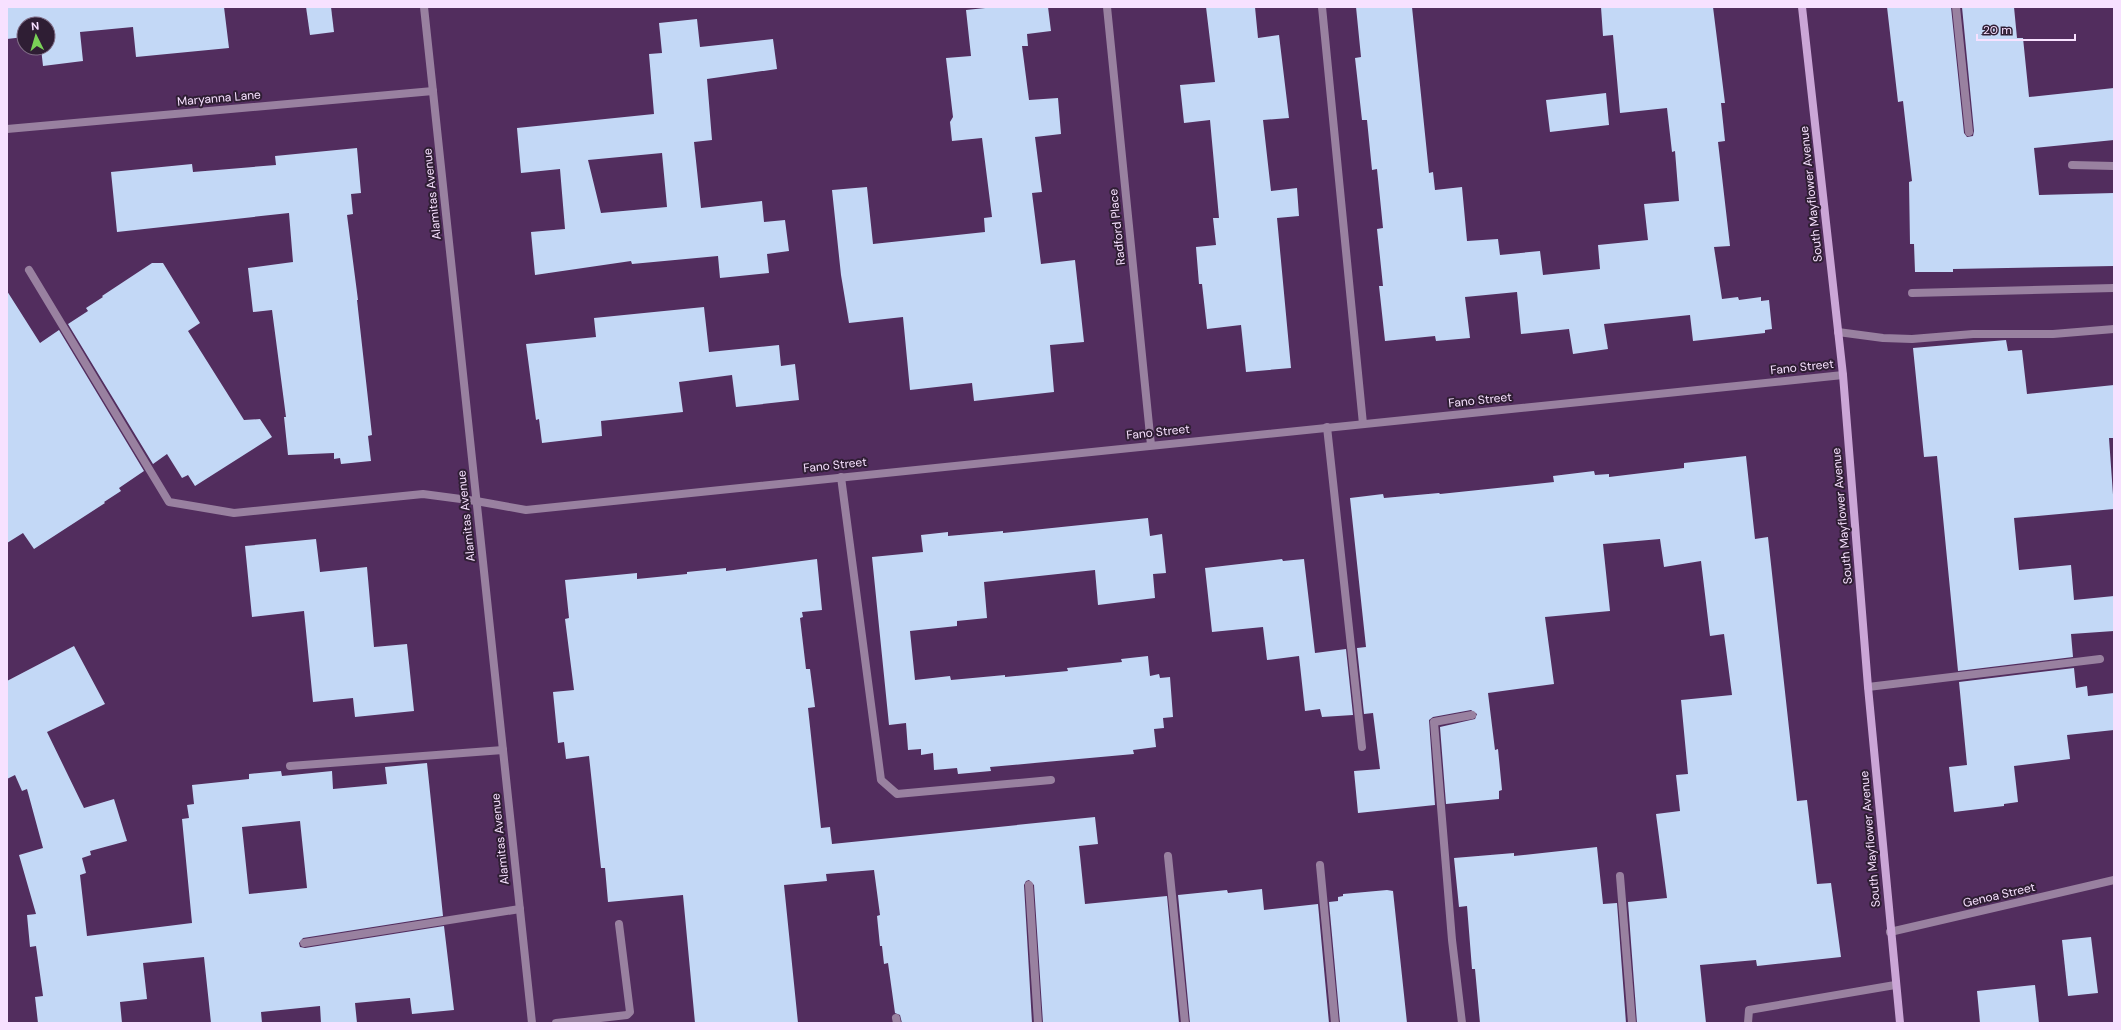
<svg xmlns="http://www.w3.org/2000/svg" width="2121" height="1030" font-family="'DM Sans',sans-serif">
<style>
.building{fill:#c3d8f6;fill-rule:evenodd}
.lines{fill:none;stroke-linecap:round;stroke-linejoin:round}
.lane{stroke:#9981a0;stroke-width:8}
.street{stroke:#9981a0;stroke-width:8}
.secondary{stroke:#cba6d7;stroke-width:8}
.labels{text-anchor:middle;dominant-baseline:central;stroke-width:4;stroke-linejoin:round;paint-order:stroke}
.street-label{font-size:12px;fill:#f7e1ff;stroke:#2f1e34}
</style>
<rect width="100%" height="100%" fill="#522d5e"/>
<g class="building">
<polygon points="7,7 224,7 229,48 136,57 133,27 80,32 83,61 43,66 41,48 48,48 48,24 24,24 24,37 7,39"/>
<polygon points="306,7 331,7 334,32 310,35"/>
<polygon points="995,7 1048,7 1051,31 1027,34 1028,46 1022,46 1029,100 1058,98 1061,134 1035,137 1042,192 1032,193 1041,264 1075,260 1084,342 1050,345 1054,392 974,401 972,383 910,390 903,317 849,323 841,275 832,190 867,187 873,244 985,232 984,218 992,217 982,138 952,141 950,122 953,117 946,58 971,56 966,10"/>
<polygon points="1206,7 1255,7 1258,38 1279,35 1289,118 1263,120 1271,191 1297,188 1299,216 1277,218 1291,368 1246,372 1241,325 1207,329 1202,284 1199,284 1196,247 1216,245 1213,218 1219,218 1210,120 1184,123 1180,85 1215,82"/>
<polygon points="1356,7 1412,7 1429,173 1433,172 1435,190 1462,187 1467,241 1498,239 1500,255 1540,251 1543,275 1600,269 1598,245 1648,240 1644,204 1679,201 1675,151 1672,152 1667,108 1620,113 1613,35 1603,36 1601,7 1713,7 1725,103 1721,103 1725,141 1718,142 1730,246 1714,247 1722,299 1738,297 1739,300 1761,297 1761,301 1769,300 1772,329 1765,330 1765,333 1693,341 1690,315 1604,324 1608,349 1573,354 1569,329 1521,334 1517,292 1465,297 1470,338 1436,341 1435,336 1385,341 1379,286 1383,286 1377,229 1383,228 1377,169 1372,170 1367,120 1362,120 1355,58 1361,57"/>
<polygon points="1887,7 1951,7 1964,133 1967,137 1973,136 1974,131 1962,7 2014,7 2017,38 2023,38 2029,97 2114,88 2114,140 2034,148 2039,195 2114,193 2114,266 1953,269 1953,272 1915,272 1914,244 1910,244 1909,182 1912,181 1903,101 1898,102"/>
<path d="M 697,19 L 700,47 L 773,39 L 777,69 L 707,79 L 712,140 L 694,142 L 701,208 L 762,201 L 764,222 L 785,220 L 789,251 L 767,254 L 769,273 L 720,278 L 718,256 L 632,264 L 631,261 L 535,275 L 531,232 L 565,229 L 560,169 L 521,173 L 517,128 L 654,114 L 649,54 L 662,53 L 659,23 ZM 662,153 L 667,207 L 601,213 L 588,160 Z"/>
<polygon points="1606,93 1609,125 1550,132 1546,100"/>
<polygon points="357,148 361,193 351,194 353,214 347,215 358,300 357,300 372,435 368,436 371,461 341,464 340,458 334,459 334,453 288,455 284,417 286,417 272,310 253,312 248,268 293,262 289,213 117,232 111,172 192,164 193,172 276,165 275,156"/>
<polygon points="152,263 163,263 200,323 188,331 244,420 260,419 272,437 195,486 188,475 182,478 167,454 153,464 68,324 88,311 86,308 103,297 102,296"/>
<polygon points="7,291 40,343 59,330 144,471 119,488 121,491 104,502 105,503 34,549 23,533 7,543"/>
<polygon points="704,307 709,352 779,345 781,366 795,364 799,400 736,407 732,375 679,382 683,412 601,421 602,436 542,443 539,419 536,420 526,344 596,337 594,318"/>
<polygon points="2006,340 2008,351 2022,350 2027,394 2114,385 2114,438 2109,438 2114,509 2014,518 2019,570 2071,565 2074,600 2114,596 2114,631 2071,634 2073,657 1958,671 1937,456 1924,457 1913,348"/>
<polygon points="1746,456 1755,539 1768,537 1797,801 1807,800 1817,884 1831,883 1841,957 1757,966 1756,960 1700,965 1706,1023 1637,1023 1628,902 1667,898 1656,814 1680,811 1676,775 1688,774 1681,700 1732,695 1724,634 1710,636 1701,561 1664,567 1660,539 1603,544 1610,611 1545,617 1554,684 1488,693 1495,750 1498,749 1502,790 1499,791 1499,799 1446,804 1440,727 1475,719 1477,714 1471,710 1433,717 1429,720 1435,805 1358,813 1354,771 1380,769 1373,713 1364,714 1357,648 1366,647 1350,498 1383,494 1384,498 1439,493 1440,494 1554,482 1553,476 1594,471 1595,475 1609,474 1609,477 1684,468 1684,463"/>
<polygon points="1148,518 1150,536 1162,534 1166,573 1153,574 1155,598 1098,605 1095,570 984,582 987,618 957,621 957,626 910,631 915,680 950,676 951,680 1005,675 1005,677 1068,671 1067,668 1122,662 1121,659 1148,656 1150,676 1159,674 1160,678 1170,677 1173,717 1163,718 1164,728 1154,729 1156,747 1133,750 1134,754 990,767 991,771 958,774 957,768 934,770 933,753 921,755 921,749 908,750 906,723 889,725 872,557 923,552 921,535 948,532 948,536 1003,531 1003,533"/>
<polygon points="316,539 320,572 367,567 374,647 407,644 414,711 355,717 353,698 313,702 304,611 252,617 245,546"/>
<polygon points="817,559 822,610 802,612 803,617 800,618 806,669 810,669 815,707 808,708 821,828 830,827 832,844 1095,817 1098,844 1079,846 1085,904 1167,896 1179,1023 1043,1023 1034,885 1029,880 1026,881 1024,885 1032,1023 902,1023 900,1015 895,1013 888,963 884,964 882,946 880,946 877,916 880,915 874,870 826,874 827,881 784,885 798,1023 695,1023 683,895 608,902 605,868 601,868 589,756 566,759 564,742 558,743 553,692 574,690 565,619 569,618 565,580 637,573 637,579 687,574 687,572 726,568 726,571"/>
<polygon points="1282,559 1283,561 1304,559 1315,653 1346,649 1353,715 1322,717 1320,709 1305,711 1299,656 1267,660 1263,627 1212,632 1205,568"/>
<path d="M 74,646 L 105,704 L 47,732 L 84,808 L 114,799 L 127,841 L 90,851 L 91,855 L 82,858 L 86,873 L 80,875 L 87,936 L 192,923 L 182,819 L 189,818 L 187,805 L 194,804 L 192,785 L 249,779 L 249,774 L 281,771 L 282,776 L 332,771 L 333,789 L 387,784 L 385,767 L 427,763 L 443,916 L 303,938 L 299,943 L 300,947 L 305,948 L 444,926 L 454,1010 L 412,1014 L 410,998 L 355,1003 L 357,1023 L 321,1023 L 320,1006 L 261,1012 L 262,1023 L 211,1023 L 204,957 L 143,963 L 147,999 L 120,1002 L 122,1023 L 38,1023 L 35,997 L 43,996 L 36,946 L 30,947 L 27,915 L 36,914 L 19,855 L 43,848 L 27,789 L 22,791 L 15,775 L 7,779 L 7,681 ZM 300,821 L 307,888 L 249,894 L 242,827 Z"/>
<polygon points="2074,668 2076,688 2087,686 2088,696 2114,693 2114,730 2067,735 2070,759 2014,766 2018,802 2004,804 2004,806 1954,812 1949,767 1967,765 1959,682"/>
<polygon points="1597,847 1603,904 1617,903 1626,1023 1480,1023 1475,969 1472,969 1467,906 1459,907 1454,858 1514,853 1514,856"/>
<polygon points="1262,889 1264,910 1318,904 1329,1023 1190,1023 1178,895 1227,890 1228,893"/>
<polygon points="1387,890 1393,891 1407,1023 1340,1023 1329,902 1338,901 1338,897 1343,896 1343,894"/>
<polygon points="2091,937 2098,993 2068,996 2062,940"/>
<polygon points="2035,985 2039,1023 1980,1023 1977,991"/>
</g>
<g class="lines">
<g class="lane">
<polyline points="1322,7 1363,424"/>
<polyline points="1956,7 1969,132"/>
<polyline points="2072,165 2114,166"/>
<polyline points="29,270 169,502 234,513 423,494 476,501"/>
<polyline points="1912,293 2114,288"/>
<polyline points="1838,332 1883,338 1912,339 1973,334 2053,334 2114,329"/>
<polyline points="1327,427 1362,747"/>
<polyline points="841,477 881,780 897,794 1051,780"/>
<polyline points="1868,687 2100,659"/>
<polyline points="290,766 503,750"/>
<polyline points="1168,856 1185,1023"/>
<polyline points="1320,865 1335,1023"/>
<polyline points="1620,876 1632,1023"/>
<polyline points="1029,885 1038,1023"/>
<polyline points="304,943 520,909"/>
<polyline points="896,1018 897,1023"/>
<polyline points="556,1023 627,1015 630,1012 619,924"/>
<polyline points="1462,1023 1452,940 1434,722 1472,715"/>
<polyline points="1748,1023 1749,1010 1895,985"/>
</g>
<g class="street">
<polyline points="424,7 532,1023"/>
<polyline points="1107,7 1151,445"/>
<polyline points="7,129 433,91"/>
<polyline points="476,501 526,510 1843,375"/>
<polyline points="1890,932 2114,880"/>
</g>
<polyline class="secondary" points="1802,7 1843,375 1868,687 1900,1023"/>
</g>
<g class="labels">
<g class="street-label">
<text transform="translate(219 98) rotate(-5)">Maryanna Lane</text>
<text transform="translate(432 194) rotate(-96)">Alamitas Avenue</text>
<text transform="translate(1811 194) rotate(-96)">South Mayflower Avenue</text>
<text transform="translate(1117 227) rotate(-96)">Radford Place</text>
<text transform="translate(1802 367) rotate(-6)">Fano Street</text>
<text transform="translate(1480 400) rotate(-6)">Fano Street</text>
<text transform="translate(1158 432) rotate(-6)">Fano Street</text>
<text transform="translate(835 465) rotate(-6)">Fano Street</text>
<text transform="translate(466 516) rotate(-96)">Alamitas Avenue</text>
<text transform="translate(1842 516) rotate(-95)">South Mayflower Avenue</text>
<text transform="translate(500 839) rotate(-96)">Alamitas Avenue</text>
<text transform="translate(1870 839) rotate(-95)">South Mayflower Avenue</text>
<text transform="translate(1999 895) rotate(-13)">Genoa Street</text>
</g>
</g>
<rect width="2121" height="1030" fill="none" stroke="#f7e1ff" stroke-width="16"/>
<g transform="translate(36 36) rotate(355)"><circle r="19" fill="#2f1e34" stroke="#7f6c85"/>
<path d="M0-3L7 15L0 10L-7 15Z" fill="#7ad157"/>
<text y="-6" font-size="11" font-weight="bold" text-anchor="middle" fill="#f7e1ff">N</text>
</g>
<path d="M1977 34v6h98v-6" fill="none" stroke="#f7e1ff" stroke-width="2"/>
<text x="1983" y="34" font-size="12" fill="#f7e1ff" stroke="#2f1e34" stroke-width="3" paint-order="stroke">20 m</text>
</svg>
